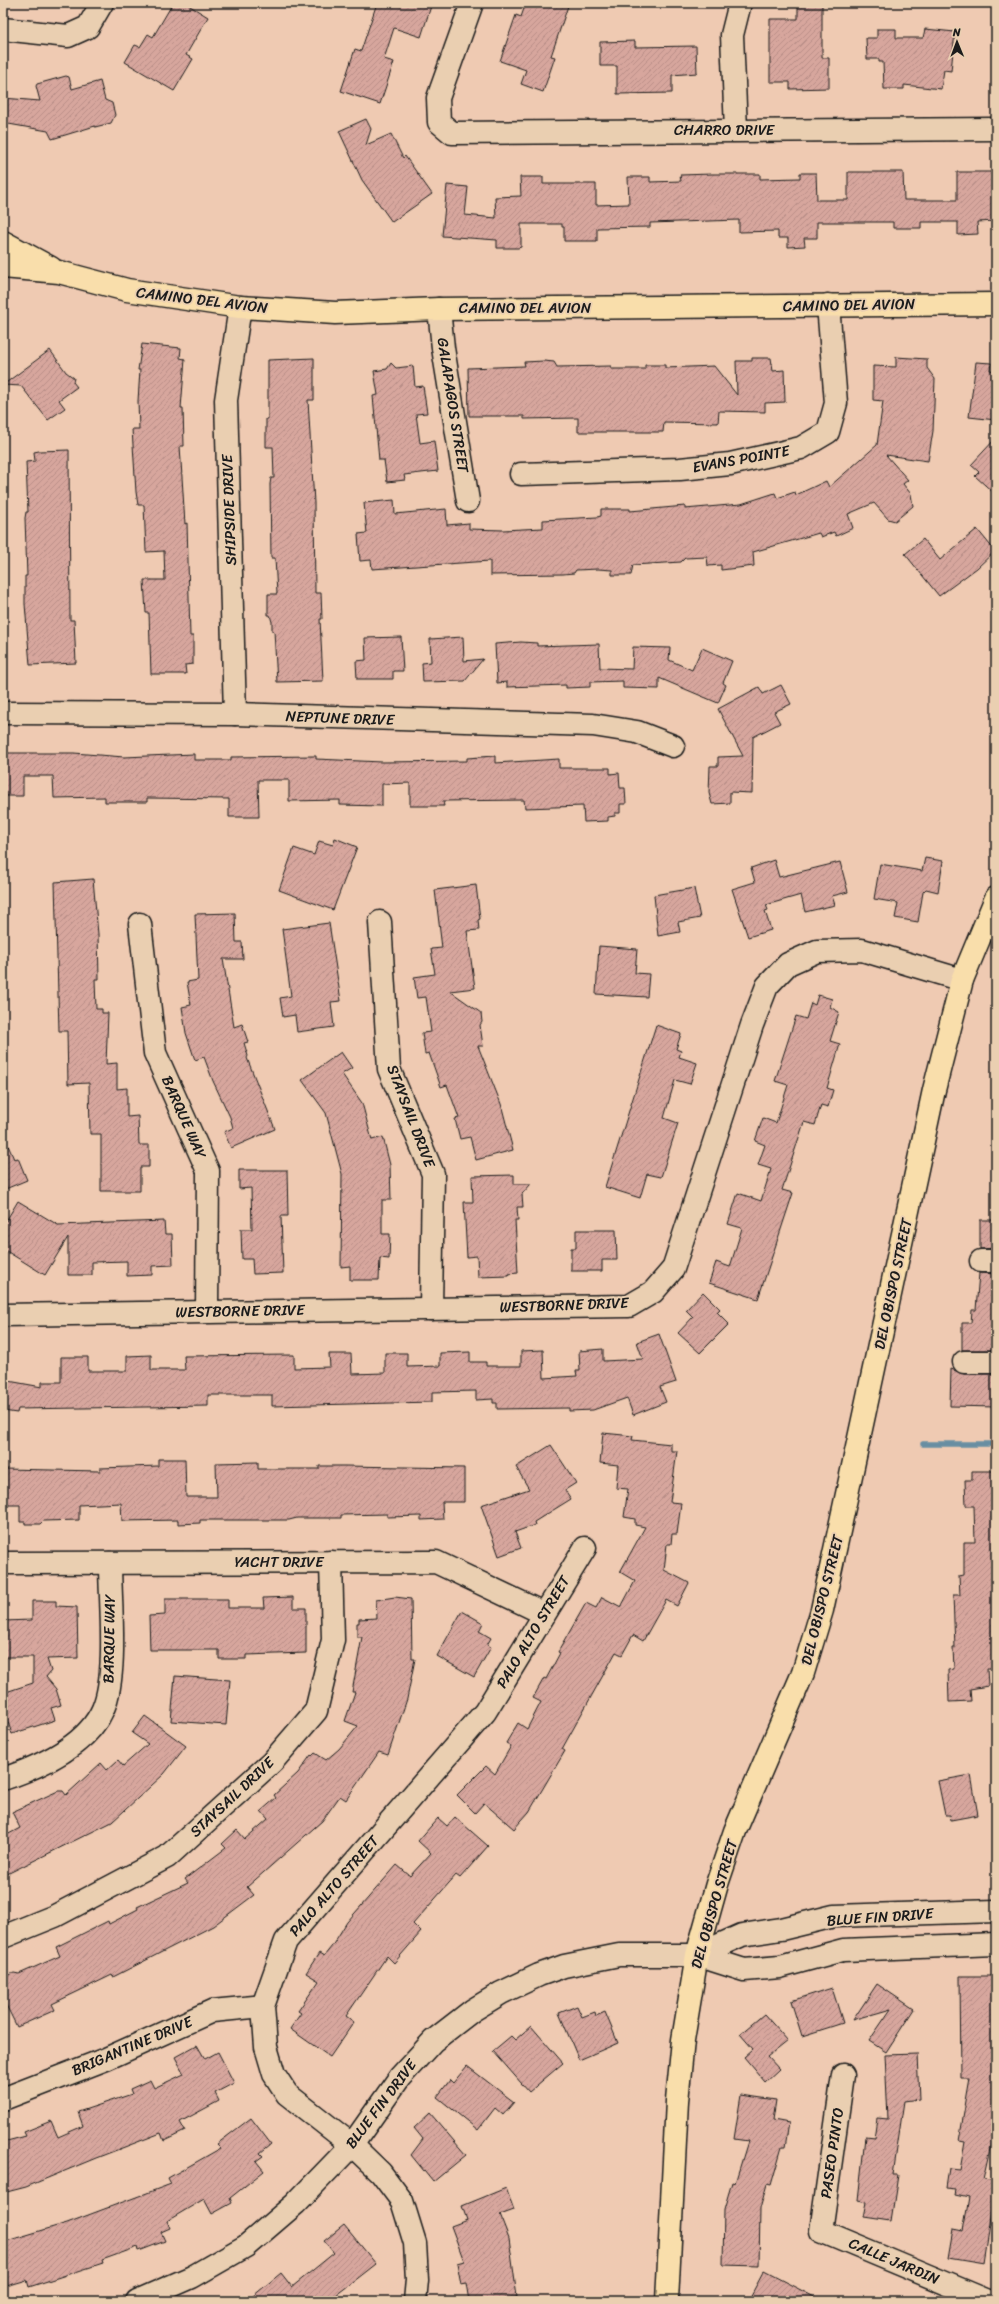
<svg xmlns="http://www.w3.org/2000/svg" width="999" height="2304" font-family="Sriracha,sans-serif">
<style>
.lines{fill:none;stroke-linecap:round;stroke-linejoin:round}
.stream{stroke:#688ea2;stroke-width:5.5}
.building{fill:url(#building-hatch);stroke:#1c1c1c}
.minor-casing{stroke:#1c1c1c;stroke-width:25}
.major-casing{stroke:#1c1c1c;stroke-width:25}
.minor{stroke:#eacfb1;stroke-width:22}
.major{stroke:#f9deab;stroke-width:22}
.labels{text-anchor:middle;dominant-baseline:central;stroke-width:3.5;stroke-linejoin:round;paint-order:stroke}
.street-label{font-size:15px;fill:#1c1c1c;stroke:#eacfb1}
</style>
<defs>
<pattern id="building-hatch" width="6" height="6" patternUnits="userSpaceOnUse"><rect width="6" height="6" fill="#d7a69d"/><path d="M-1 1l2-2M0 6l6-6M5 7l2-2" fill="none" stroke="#b88e87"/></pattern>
</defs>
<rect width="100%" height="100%" fill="#efcab2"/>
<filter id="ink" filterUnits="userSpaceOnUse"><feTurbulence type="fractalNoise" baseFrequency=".025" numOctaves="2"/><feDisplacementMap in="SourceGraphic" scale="8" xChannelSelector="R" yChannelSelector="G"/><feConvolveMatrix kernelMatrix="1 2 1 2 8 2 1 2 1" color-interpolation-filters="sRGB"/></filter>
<g filter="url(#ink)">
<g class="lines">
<polyline class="stream" points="923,1444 996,1444"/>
</g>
<g class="building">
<polygon points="173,3 185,3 208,17 186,55 193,59 174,91 125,62 135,45 140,47 148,34 153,37"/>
<polygon points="377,3 432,3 421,37 394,28 384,59 394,62 380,104 341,91 355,49 361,51"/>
<polygon points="526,3 569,3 551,56 555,57 543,92 521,84 526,70 500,61 516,15 521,17"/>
<polygon points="798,3 822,3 822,58 829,58 829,88 790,89 790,82 770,82 770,19 798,19"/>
<polygon points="877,29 896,29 896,38 923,38 925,29 955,32 951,71 944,70 941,89 904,85 904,89 884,89 883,62 879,62 879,59 867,59 866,38 877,38"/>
<polygon points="635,41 635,47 696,46 697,73 672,75 672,93 617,94 617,66 600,66 600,42"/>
<polygon points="66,76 69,77 72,89 100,81 105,100 112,103 115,115 111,123 95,127 95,126 52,139 48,131 3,123 3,98 40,101 36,86 37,84"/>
<polygon points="366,119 371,129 366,145 391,134 403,158 405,156 432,194 392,222 362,180 339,131"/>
<polygon points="848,172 903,172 904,200 957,200 957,172 996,172 996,221 977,222 978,234 958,235 958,222 921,222 921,228 893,228 893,222 817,222 817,238 804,238 805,246 788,247 788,238 778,238 778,231 739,232 739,220 650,223 650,227 597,228 597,241 564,241 564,227 562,227 562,224 521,224 521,247 518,248 497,248 497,240 442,236 447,185 468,187 465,215 496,218 495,197 521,196 520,177 543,177 543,184 596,184 596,205 629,204 628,177 650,177 650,182 681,181 680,175 712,174 760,174 760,179 800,178 800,173 816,173 817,200 848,200"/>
<polygon points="142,344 181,348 180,358 185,359 181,408 183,408 184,446 180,446 185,524 187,523 190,636 193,636 193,664 185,665 186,674 151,674 149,613 146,613 144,580 165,580 164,551 146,552 144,505 138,505 136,492 132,429 139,429 138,401 140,370 138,370"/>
<polygon points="50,350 66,372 74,378 73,382 77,387 59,400 65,408 48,420 21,386 3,385"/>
<polygon points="896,357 927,359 927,368 935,379 933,431 928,461 886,455 908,480 903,484 911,494 913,506 895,521 888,519 874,503 848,514 853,528 836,536 834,532 821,537 819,533 753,552 754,566 721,570 721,565 708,566 707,557 685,558 681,562 633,565 631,575 612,575 612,570 598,569 576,570 574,573 563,574 490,575 490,561 372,569 371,560 360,561 358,534 367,533 364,503 394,500 395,514 446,509 447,525 469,523 469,529 503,530 543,528 543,520 597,517 601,516 601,509 630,509 630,511 685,506 685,509 741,504 775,493 777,498 795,492 796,495 826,481 829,487 877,445 883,401 873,400 873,366 896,367"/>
<polygon points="314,358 314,400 308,400 314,503 315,593 321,593 322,619 320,619 323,681 277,682 274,631 272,631 272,622 270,615 268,615 268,594 277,594 275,558 271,558 270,484 271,478 274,478 273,447 266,447 266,419 268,419 268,360"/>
<polygon points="752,358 771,358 773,371 784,370 785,402 765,403 765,412 719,411 718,423 664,422 663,432 578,432 578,418 524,419 524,416 469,416 468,368 525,366 524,362 544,361 554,362 557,367 611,366 611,369 645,369 645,365 665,365 665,368 714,366 737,395 736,361 752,361"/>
<polygon points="976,362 991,363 990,370 996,371 996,420 969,417"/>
<polygon points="391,363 396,368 413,366 415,387 423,386 427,413 416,414 420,443 434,441 438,471 404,475 405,480 387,482 384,460 379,460 373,396 378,395 374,371 387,369"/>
<polygon points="996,438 996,495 975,476 979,472 971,465"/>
<polygon points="69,450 70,620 74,620 76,663 30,665 25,604 25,576 27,576 25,518 26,512 28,512 26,462 35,461 34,452 39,451"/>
<polygon points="977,529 995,551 977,568 939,596 905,554 923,539 940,560"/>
<polygon points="401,637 403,671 393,671 393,679 357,679 356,661 366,660 365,638"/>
<polygon points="463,637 464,661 483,659 465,681 423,682 422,663 431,662 430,639"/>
<polygon points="521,642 537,643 537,646 599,644 600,668 632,669 633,647 670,648 669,660 692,670 702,648 732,661 723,683 726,685 718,703 659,678 659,689 623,688 623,681 590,682 590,687 566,688 566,685 507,687 507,682 497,683 495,644"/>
<polygon points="781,685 791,704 774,712 780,723 753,737 752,793 730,792 730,803 712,804 709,793 710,766 718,766 718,757 743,756 718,709 759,687 763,694"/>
<polygon points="3,753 74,753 124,757 194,754 194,760 231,760 231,757 316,756 316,759 382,762 467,761 467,758 495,756 495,763 559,759 559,768 610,768 610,774 619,773 620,788 625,788 626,804 620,804 620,813 615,813 615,816 608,817 608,821 584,822 583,806 525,808 524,800 443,801 444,806 410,806 410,783 382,784 382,806 340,805 340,800 289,801 289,780 258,780 259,817 229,817 229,799 147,798 147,802 105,802 105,797 54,798 53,776 23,776 23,796 3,796"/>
<polygon points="335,838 357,847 333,910 279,890 294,848 314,855 319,841 333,845"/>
<polygon points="925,858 943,861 938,892 926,889 923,892 918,922 895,918 898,903 874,899 880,864 922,871"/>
<polygon points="774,860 779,877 840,862 848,892 832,896 835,905 805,912 801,895 766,905 768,910 765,911 771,930 748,937 732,889 755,882 751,868"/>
<polygon points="93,879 98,934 99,979 95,979 96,1009 102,1009 102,1013 108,1013 106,1064 117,1063 117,1089 127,1088 127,1117 138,1116 139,1145 149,1145 149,1167 140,1167 140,1191 101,1191 101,1134 90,1134 89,1083 68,1084 67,1031 59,1031 55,882"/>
<polygon points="476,885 480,919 478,920 479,930 467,931 475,988 450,991 481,1013 482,1022 480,1025 483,1046 478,1046 501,1104 513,1150 476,1160 470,1137 460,1139 455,1119 459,1118 447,1085 441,1087 429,1053 425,1054 422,1033 431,1032 426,997 417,998 414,977 435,974 431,949 442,948 435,890"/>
<polygon points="694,888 700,918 678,922 680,932 658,936 654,895"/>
<polygon points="235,913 236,942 242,942 243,959 223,959 234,1027 242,1024 248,1042 244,1043 248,1056 247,1058 275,1129 231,1148 224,1132 233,1128 230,1117 213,1081 204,1057 195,1060 186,1033 182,1007 191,1005 187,982 198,980 195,914"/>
<polygon points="329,923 341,1001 331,1002 334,1027 297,1032 295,1015 283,1017 280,998 291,996 282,929"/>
<polygon points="599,946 637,949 635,973 649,974 647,997 596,994"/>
<polygon points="818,995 832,999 830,1007 839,1012 830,1041 840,1044 827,1088 833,1090 828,1107 821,1105 815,1125 804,1122 782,1190 793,1193 758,1299 709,1283 716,1262 730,1267 742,1228 728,1224 738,1193 761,1201 771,1169 758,1165 765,1145 755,1141 763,1118 776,1123 788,1085 775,1081 796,1016 806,1019 811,1003 815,1005"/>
<polygon points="656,1025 681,1034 676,1049 681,1051 679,1057 697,1063 690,1084 675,1080 664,1118 678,1123 661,1177 647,1174 640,1198 605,1187"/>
<polygon points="341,1052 352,1068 342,1074 362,1103 372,1140 383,1137 390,1165 391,1200 382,1200 382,1234 390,1234 389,1259 380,1258 379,1280 350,1280 350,1266 341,1267 342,1174 326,1113 302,1080"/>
<polygon points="3,1134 14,1159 18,1158 27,1180 3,1190"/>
<polygon points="239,1170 287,1170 288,1216 281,1216 283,1273 253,1274 252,1259 242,1259 241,1229 252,1229 251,1188 239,1189"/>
<polygon points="514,1175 514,1184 531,1184 522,1194 523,1207 517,1207 518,1220 515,1220 518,1273 508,1274 509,1276 478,1277 477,1256 467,1257 465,1221 464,1202 473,1202 472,1176"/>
<polygon points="18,1201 58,1225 164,1221 165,1234 172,1234 173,1265 152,1266 152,1275 127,1276 127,1261 92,1262 92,1275 68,1275 68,1237 45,1275 3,1249 3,1226"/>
<polygon points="980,1220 996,1220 996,1248 980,1249"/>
<polygon points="576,1230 616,1230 617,1260 602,1260 602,1271 571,1271 571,1248 576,1248"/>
<polygon points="979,1273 996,1274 996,1350 962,1350 962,1323 971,1323 972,1310 976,1310"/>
<polygon points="703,1292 720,1309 717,1312 729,1324 700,1353 678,1333 693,1317 686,1310"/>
<polygon points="659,1334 676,1382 660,1387 666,1402 633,1415 627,1398 593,1410 569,1411 569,1408 497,1409 497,1403 493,1403 493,1399 476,1400 476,1391 432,1392 432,1402 272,1406 272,1395 208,1395 208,1406 18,1409 17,1413 3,1411 3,1380 42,1387 42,1382 61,1382 61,1357 88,1357 88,1371 127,1371 127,1356 151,1355 151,1370 185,1370 184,1356 294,1355 294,1368 330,1367 329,1354 351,1354 352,1374 385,1373 385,1353 407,1353 407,1367 440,1366 440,1353 470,1352 470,1362 486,1362 486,1366 521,1366 521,1351 543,1350 544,1378 577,1376 576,1371 580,1371 579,1351 603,1349 603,1361 643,1359 637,1342"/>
<polygon points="951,1369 964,1374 996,1374 996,1407 950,1406"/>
<polygon points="603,1433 633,1436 632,1440 671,1444 671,1451 677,1451 670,1502 681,1503 677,1534 672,1534 671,1544 667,1544 664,1570 689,1583 677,1606 666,1600 643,1641 633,1635 622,1655 616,1652 562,1749 565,1751 529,1812 514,1829 484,1803 475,1813 457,1795 486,1766 495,1774 511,1746 506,1743 518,1723 527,1729 541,1702 533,1698 544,1678 546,1679 560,1653 558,1652 586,1603 596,1608 602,1597 621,1607 635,1581 620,1572 645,1527 635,1525 635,1519 624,1517 628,1489 616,1488 618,1465 600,1463"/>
<polygon points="551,1445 576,1483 565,1490 571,1499 534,1522 535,1525 515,1532 521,1548 499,1556 481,1505 529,1489 516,1467"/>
<polygon points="158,1459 185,1459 186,1497 217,1497 216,1463 258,1462 258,1469 319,1469 319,1466 345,1466 464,1468 464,1502 442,1502 443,1519 421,1520 421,1516 387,1517 387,1514 341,1515 341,1518 297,1518 289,1520 200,1520 200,1523 178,1524 178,1520 122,1521 121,1503 79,1505 79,1520 43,1521 40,1524 25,1524 25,1522 20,1522 20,1505 3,1505 3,1469 100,1471 100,1468 158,1466"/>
<polygon points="972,1471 996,1471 996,1623 993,1624 994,1669 987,1669 988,1686 970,1689 971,1701 949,1702 948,1670 954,1669 953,1648 955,1648 953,1595 960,1595 959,1576 964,1575 964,1542 975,1542 974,1506 966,1506 965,1480 972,1480"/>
<polygon points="293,1597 293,1608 306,1608 306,1653 246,1655 246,1659 219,1659 219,1650 150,1650 149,1616 165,1615 165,1599 228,1599 228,1608 264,1608 263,1598"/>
<polygon points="395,1597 411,1599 412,1659 415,1659 407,1699 388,1755 379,1752 346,1800 340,1796 322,1821 247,1887 254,1895 213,1926 113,1977 112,1975 52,2004 55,2010 17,2027 3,1999 3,1977 14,1973 19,1974 60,1956 56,1947 108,1921 109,1924 138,1909 137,1907 188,1883 185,1879 226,1848 222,1844 237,1830 245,1839 268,1819 261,1811 276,1798 274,1795 298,1773 311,1755 312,1756 315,1753 326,1760 339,1749 358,1726 345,1721 355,1692 352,1692 362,1637 357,1637 357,1623 359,1623 359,1619 377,1618 376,1600"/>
<polygon points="32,1601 56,1601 56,1606 77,1607 78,1658 47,1659 51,1671 46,1677 56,1689 61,1705 51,1708 55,1720 12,1734 3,1707 3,1693 33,1683 33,1657 3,1657 3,1621 32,1620"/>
<polygon points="462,1611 483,1623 479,1631 491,1638 487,1645 491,1647 474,1677 437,1656"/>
<polygon points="175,1676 230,1680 226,1725 171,1721"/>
<polygon points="145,1716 186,1746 164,1774 112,1822 3,1876 3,1837 20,1828 12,1812 58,1791 63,1791 66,1795 101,1763 107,1770 118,1760 123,1766 148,1744 132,1733"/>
<polygon points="971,1775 978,1815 951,1820 950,1815 945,1815 938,1781"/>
<polygon points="455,1817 488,1846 460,1878 456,1875 413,1924 421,1932 394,1963 387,1956 346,2016 354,2022 330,2057 290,2029 301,2013 298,2011 319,1981 306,1973 319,1953 324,1956 332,1946 347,1922 397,1865 410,1876 431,1853 418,1841 438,1818 447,1826"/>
<polygon points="960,1976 994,1976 996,1996 996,2127 984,2179 996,2181 996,2186 984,2264 948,2258 953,2229 963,2231 969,2198 955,2195 956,2190 946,2189 949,2169 960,2170 965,2142 959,2141 970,2078 961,2078"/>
<polygon points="877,1984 914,2009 886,2052 869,2041 891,2009 853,2020"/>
<polygon points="832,1988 843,2023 802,2036 791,2001"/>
<polygon points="577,2006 582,2017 595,2012 596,2016 605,2012 618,2043 579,2060 559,2013"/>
<polygon points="764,2014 788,2041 768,2057 779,2069 765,2082 744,2057 753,2049 740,2034"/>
<polygon points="531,2026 563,2063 529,2092 493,2051 511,2036 515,2040"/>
<polygon points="197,2045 205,2059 218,2052 234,2083 215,2093 219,2101 180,2122 185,2131 164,2141 161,2133 96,2158 26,2187 3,2193 3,2142 26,2136 24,2132 51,2121 58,2137 83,2126 78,2112 132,2094 130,2089 150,2080 154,2088 184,2074 175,2057"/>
<polygon points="917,2054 919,2099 904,2101 893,2175 898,2175 891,2221 864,2217 867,2202 858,2200 865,2137 874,2138 877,2118 888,2119 885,2055"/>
<polygon points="467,2066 514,2102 503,2115 495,2108 478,2130 437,2097 450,2080 453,2083"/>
<polygon points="741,2095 776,2100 773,2120 789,2123 785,2147 782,2147 771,2185 767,2184 760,2209 759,2266 723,2265 724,2209 732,2182 735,2183 748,2141 734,2139"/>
<polygon points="430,2113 466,2155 433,2182 411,2155 423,2139 414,2128"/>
<polygon points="251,2118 271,2144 260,2153 263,2156 256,2161 264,2171 230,2198 232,2203 212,2214 204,2199 167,2221 170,2228 161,2232 165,2241 139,2251 138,2247 102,2260 103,2263 29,2287 27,2280 3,2287 3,2242 67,2223 171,2184 168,2178 221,2148 217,2144"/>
<polygon points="506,2188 514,2210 500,2215 509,2238 517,2297 491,2301 470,2301 467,2283 461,2284 457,2263 464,2261 451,2226 467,2220 462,2206"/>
<polygon points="344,2225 376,2264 344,2289 328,2301 247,2301 281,2273 292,2287 334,2253 324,2241"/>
<polygon points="764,2271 822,2301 748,2301"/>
</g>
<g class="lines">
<g class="minor-casing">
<g id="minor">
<polyline points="472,3 438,98 439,122 452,133 996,129"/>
<polyline points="3,29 68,36 88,27 102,3"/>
<polyline points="736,130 732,35 740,3"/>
<polyline points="439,309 443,348 468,501"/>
<polyline points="521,474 680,469 730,464 801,448 828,432 836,403 828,305"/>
<polyline points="3,713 235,714 593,725 637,732 673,746"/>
<polyline points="235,714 226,400 240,307"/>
<polyline points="380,922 389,1069 433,1174 431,1309"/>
<polyline points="140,924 155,1053 208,1171 207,1311"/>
<polyline points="981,1261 996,1261"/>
<polyline points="3,1315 629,1306 653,1292 673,1269 752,1025 767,986 788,964 817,951 862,950 962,980"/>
<polyline points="964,1362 996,1362"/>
<polyline points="3,1563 436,1562 543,1613"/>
<path d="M 3,1779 C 39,1767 87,1746 103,1709 C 118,1674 110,1602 110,1563"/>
<polyline points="3,1937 55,1916 167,1857 272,1762 316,1711 333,1640 331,1562"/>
<polyline points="697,1955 742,1935 781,1929 834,1916 996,1911"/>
<polyline points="843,2075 821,2231 988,2301"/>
<polyline points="3,2099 106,2059 212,2011 263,2006"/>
<polyline points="137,2301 192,2277 246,2246 295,2204 352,2145 400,2077 433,2041 473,2010 501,1993 539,1975 564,1966 619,1955 697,1955 744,1970 780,1967 843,1950 996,1944"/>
<polyline points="415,2301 417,2280 415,2243 402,2201 381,2173 352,2145 287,2094 274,2074 266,2047 263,2006 286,1941 485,1712 585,1548"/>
</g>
</g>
<g class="major-casing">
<g id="major">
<polyline points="3,242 51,268"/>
<polyline points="3,267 59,272 127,290 240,307 335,313 439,309 996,304"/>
<polyline points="667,2301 677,2101 683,2040 697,1955 717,1884 735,1831 803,1673 822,1610 934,1090 962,980 996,898"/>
</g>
</g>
<use href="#minor" class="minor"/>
<use href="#major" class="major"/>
</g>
</g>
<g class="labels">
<g class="street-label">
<text x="724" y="130">CHARRO DRIVE</text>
<text transform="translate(202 300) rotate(7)">CAMINO DEL AVION</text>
<text transform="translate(849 305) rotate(-1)">CAMINO DEL AVION</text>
<text x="525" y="308">CAMINO DEL AVION</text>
<text transform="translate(453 405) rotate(81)">GALAPAGOS STREET</text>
<text transform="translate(741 459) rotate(-10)">EVANS POINTE</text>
<text transform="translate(229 510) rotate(-92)">SHIPSIDE DRIVE</text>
<text transform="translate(340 718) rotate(2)">NEPTUNE DRIVE</text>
<text transform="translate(411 1116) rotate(69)">STAYSAIL DRIVE</text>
<text transform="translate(184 1117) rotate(66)">BARQUE WAY</text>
<text transform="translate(893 1284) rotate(-78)">DEL OBISPO STREET</text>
<text transform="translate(564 1305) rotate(-2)">WESTBORNE DRIVE</text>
<text transform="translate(240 1311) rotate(-1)">WESTBORNE DRIVE</text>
<text x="279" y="1562">YACHT DRIVE</text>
<text transform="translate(822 1600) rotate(-76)">DEL OBISPO STREET</text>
<text transform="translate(533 1632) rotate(-59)">PALO ALTO STREET</text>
<text transform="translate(109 1639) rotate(-89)">BARQUE WAY</text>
<text transform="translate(232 1797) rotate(-43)">STAYSAIL DRIVE</text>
<text transform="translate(334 1886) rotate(-49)">PALO ALTO STREET</text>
<text transform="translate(714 1904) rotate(-74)">DEL OBISPO STREET</text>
<text transform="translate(880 1917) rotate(-4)">BLUE FIN DRIVE</text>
<text transform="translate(132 2046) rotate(-23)">BRIGANTINE DRIVE</text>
<text transform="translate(381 2104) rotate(-53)">BLUE FIN DRIVE</text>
<text transform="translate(832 2153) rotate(-82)">PASEO PINTO</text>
<text transform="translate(894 2261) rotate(23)">CALLE JARDIN</text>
</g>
</g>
<rect width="999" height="2304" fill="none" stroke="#eacfb1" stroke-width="16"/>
<rect x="8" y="8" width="983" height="2288" fill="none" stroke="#1c1c1c" stroke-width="1.5" filter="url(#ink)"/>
<g transform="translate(957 42) rotate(359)" stroke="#eacfb1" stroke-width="3" paint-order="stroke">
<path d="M0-3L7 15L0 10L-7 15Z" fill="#1c1c1c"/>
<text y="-6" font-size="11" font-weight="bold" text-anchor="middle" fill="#1c1c1c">N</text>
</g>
</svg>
